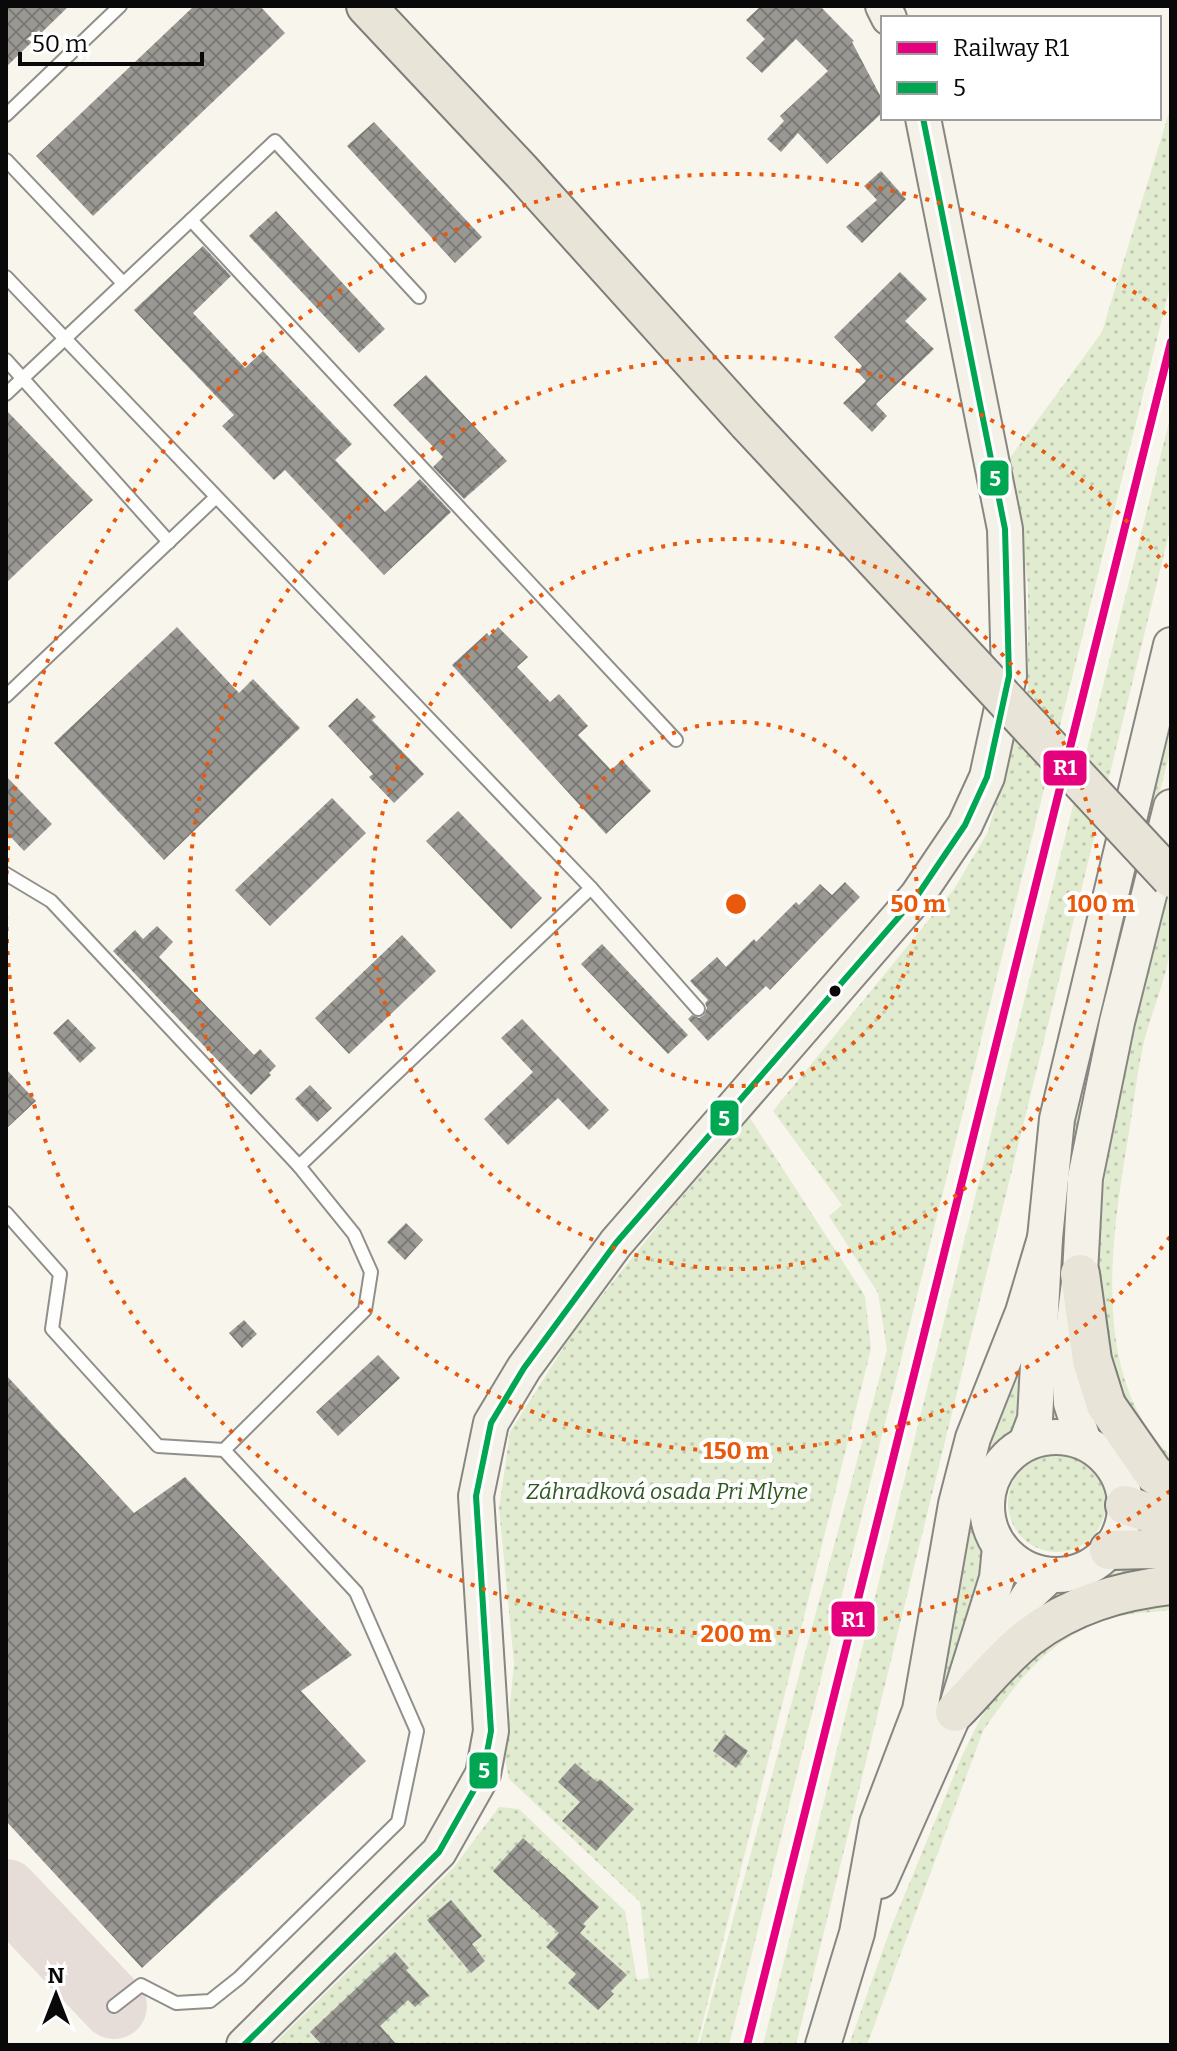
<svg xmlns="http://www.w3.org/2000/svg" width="1177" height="2051" font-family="Bitter,serif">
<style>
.grass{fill:url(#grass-dots)}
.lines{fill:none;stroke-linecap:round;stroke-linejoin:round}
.taxiway{stroke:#e6ddd9;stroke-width:66}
.building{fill:url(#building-cross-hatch)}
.lane-casing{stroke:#918f8c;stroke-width:16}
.secondary-casing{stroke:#878682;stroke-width:38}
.primary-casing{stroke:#7e7d79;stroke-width:42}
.lane{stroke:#fefefc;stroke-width:12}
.secondary{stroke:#f3f1e8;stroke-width:34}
.primary{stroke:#e9e4d8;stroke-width:38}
.primary-bridge-casing{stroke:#7e7d79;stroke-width:42;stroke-linecap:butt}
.primary-bridge{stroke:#e9e4d8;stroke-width:38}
.bus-1-casing{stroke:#fff;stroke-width:12}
.bus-1{stroke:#00a651;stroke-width:6}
.rail-1-casing{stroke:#fff;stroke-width:14}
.rail-1{stroke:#e5007d;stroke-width:8}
.ring{fill:none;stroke:#e8590c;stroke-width:4;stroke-dasharray:4 8}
.bus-dot{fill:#090909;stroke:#fff;stroke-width:3}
.labels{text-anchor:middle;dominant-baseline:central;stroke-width:8;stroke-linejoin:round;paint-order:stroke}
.park-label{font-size:22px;font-style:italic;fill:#2f5a21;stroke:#fff}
.centre{fill:#e8590c;stroke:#fff;stroke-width:4}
.ring-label{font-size:24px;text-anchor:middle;font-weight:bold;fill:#e8590c;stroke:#fff;stroke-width:8;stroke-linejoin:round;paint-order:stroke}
.line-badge{stroke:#fff;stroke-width:3}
.badge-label{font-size:22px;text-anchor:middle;font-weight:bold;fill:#fff}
</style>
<defs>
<pattern id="grass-dots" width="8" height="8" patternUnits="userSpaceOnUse" patternTransform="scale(2)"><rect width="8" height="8" fill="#e1ebcf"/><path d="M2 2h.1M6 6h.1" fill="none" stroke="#c0c8b0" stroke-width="1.8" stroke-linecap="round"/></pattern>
<pattern id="building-cross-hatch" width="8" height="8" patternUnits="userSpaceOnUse" patternTransform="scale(2)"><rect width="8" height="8" fill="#9a9893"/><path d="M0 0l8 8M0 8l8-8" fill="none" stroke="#7c7a76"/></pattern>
</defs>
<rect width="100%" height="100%" fill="#f8f5ed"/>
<g class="grass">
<polygon points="1171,106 1171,283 729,2045 699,2045 887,1350 878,1293 829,1216 842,1205 773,1111 954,889 988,832 1028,690 1028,584 1010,458 1102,332"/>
<polygon points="1171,414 1171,526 796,2045 763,2045"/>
<polygon points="1171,708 1171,749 1133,891 1066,1426 1043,1427 1067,1167 1095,1009"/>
<path d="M 1171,882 C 1171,902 1173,923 1171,942 C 1168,976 1152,1010 1144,1042 C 1137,1072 1134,1102 1129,1132 C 1112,1235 1088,1376 1171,1456 L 1171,1470 L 1127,1418 L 1099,1330 L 1096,1248 L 1108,1151 L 1124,1058 Z"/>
<polygon points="750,1118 865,1296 871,1349 697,2045 273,2045 454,1867 499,1807 519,1809 625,1911 637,1980 649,1978 640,1902 509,1779 505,1758 514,1663 499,1508 510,1432 576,1328 668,1213"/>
<polygon points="1028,1329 1024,1418 1013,1435 989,1457 973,1500 974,1526 984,1549 985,1583 962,1643 932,1706 965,1510"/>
<circle cx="1057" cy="1503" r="49"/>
<polygon points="1129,1560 1171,1564 1028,1626 1042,1594 1089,1578"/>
<path d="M 1171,1597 L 1171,1610 C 1153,1612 1133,1613 1116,1617 C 1052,1634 1018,1680 983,1731 L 867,2045 L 849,2045 L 890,1930 L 962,1756 L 979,1721 L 1006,1678 L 1061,1629 Z"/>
</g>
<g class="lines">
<polyline class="taxiway" points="6,1892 114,2006"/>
</g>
<g class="building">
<polygon points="6,6 69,6 6,67"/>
<polygon points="194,6 260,6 285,33 93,216 36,156"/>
<polygon points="761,6 820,6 854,41 852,42 883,101 883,112 827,164 798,133 781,152 767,139 784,121 780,116 828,71 796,39 762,73 746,58 765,39 746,20"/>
<polygon points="374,122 482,237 455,263 347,146"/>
<polygon points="881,171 906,199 862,243 846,227 877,200 864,186"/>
<polygon points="276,211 385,329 359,353 249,236"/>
<polygon points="203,246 231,276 193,313 245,368 263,351 352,444 335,460 385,512 420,479 451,512 384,575 285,470 274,480 222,426 234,415 134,310"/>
<polygon points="900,272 927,299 905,321 934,349 876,404 887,416 872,432 843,403 866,381 857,371 862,366 834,337"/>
<polygon points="426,375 507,461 464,499 433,467 443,457 393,405"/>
<polygon points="6,410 93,500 6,583"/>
<polygon points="177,627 239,693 253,679 300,728 164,860 54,743"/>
<polygon points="498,627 528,657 517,667 550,702 559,694 588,726 578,735 611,770 622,760 651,791 606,834 452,665 487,633 489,636"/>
<polygon points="357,698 376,717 372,720 424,774 394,803 369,777 373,774 328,726"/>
<polygon points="6,776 52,824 24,851 6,832"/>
<polygon points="332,798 366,833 270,926 235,890"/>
<polygon points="458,811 542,898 511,929 426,841"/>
<polygon points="845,882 860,897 770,990 766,986 708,1041 688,1019 692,1015 699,1018 704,1015 707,1008 705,1003 708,1000 690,981 717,957 726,967 754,939 756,942 796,902 799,905 820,884 832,895"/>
<polygon points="157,926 173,942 159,957 254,1055 260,1049 276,1066 269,1073 271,1075 251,1095 113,951 135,930 143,939"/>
<polygon points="402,935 436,971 349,1054 315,1018"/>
<polygon points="602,944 688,1035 668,1054 581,964"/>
<polygon points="68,1019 96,1048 80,1063 53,1033"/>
<polygon points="522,1019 609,1110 589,1130 558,1098 508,1145 484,1119 533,1072 501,1038"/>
<polygon points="6,1069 36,1101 6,1129"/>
<polygon points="310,1085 332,1108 317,1122 295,1099"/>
<polygon points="406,1223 423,1240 405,1260 387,1242"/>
<polygon points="244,1320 257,1334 242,1348 229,1333"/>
<polygon points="378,1355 400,1378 338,1436 316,1412"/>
<polygon points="6,1375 134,1513 185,1477 352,1655 301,1691 366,1761 142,1968 6,1821"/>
<polygon points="725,1734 748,1751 736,1768 713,1751"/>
<polygon points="575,1763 597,1782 600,1779 634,1809 596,1851 562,1821 580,1802 558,1782"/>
<polygon points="523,1838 599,1907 583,1924 586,1926 580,1933 627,1975 611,1991 614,1994 598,2010 568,1983 576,1974 546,1947 559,1933 493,1871"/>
<polygon points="451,1900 482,1936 472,1944 485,1961 471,1973 427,1920"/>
<polygon points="395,1952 409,1968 406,1970 429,1995 415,2007 408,2000 380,2026 397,2045 322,2045 310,2032"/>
</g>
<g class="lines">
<g class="lane-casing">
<g id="lane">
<polyline points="6,115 120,6"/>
<polyline points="6,160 123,283"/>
<polyline points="191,220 676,740"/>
<polyline points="6,277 591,888 698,1009"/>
<polyline points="6,360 169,542"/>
<polyline points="6,394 275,141 419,297"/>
<polyline points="6,696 215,498"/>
<polyline points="6,874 51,901 299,1166 354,1234 371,1272 365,1310 224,1450"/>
<polyline points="299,1166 591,888"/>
<polyline points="6,1213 60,1274 52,1329 158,1446 224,1450 356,1592 417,1731 398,1822 239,1978 210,2001 176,2003 141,1985 114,2006"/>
</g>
</g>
<g class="secondary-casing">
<g id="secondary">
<polyline points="883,6 889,18"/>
<circle cx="1056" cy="1506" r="69"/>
<polyline points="1084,1442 1071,1403 1069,1362 1080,1274 1085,1178 1117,1022 1171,807"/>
<polyline points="1026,1443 1035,1419 1045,1238 1057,1119 1171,645"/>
<polyline points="981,1671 1030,1594 1050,1575"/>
<polyline points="880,1881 955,1712 997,1578 1000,1547"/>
<polyline points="244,2045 439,1852 483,1774 491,1731 476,1496 491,1423 524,1368 616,1243 917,896 965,825 987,777 1009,676 1005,529 923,118"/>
<polyline points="823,2045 857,1933 877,1823 920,1710 956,1504 973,1438 1023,1312 1045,1238"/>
</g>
</g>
<g class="primary-casing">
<g id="primary">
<polyline points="366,6 522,172 748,423"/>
<polyline points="1080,1274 1092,1360 1106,1405 1154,1474 1171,1485"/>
<polyline points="1125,1505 1171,1520"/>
<polyline points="1109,1550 1153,1549 1171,1552"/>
<path d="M 955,1712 C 979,1688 1002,1658 1029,1637 C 1071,1605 1119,1591 1171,1585"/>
</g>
</g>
<use href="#lane" class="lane"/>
<use href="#secondary" class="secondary"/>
<use href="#primary" class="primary"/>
<g class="primary-bridge-casing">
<polyline id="primary-bridge" points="748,423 1171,878"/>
</g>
<use href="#primary-bridge" class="primary-bridge"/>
<g class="bus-1-casing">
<polyline id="bus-1" points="244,2045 439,1852 483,1774 491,1731 476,1496 491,1423 524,1368 616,1243 917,896 965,825 987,777 1009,676 1005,529 923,118"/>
</g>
<use href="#bus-1" class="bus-1"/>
<g class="rail-1-casing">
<polyline id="rail-1" points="747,2045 1171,342"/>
</g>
<use href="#rail-1" class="rail-1"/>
</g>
<g class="ring">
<circle cx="736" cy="904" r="182"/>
<circle cx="736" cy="904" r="365"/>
<path d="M1170 1237A547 547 0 1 1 1170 571"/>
<path d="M1170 1491A730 730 0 0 1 6 910M6 898A730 730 0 0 1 1170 317"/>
</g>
<circle class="bus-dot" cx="835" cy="991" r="7"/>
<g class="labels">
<g class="park-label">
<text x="667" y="1491">Záhradková osada Pri Mlyne</text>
</g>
</g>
<circle cx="736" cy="904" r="12" class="centre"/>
<g class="ring-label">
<text x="918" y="912">50 m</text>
<text x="1101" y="912">100 m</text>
<text x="736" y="1459">150 m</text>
<text x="736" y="1642">200 m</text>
</g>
<g class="line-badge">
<rect x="979" y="459" width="31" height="38" rx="8" fill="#00a651"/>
<rect x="1042" y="749" width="46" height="38" rx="8" fill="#e5007d"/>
<rect x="709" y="1099" width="31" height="38" rx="8" fill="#00a651"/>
<rect x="830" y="1600" width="46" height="38" rx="8" fill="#e5007d"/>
<rect x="468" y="1751" width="31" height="39" rx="8" fill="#00a651"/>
</g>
<g class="badge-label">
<text x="995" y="486">5</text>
<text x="1065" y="775">R1</text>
<text x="724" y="1126">5</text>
<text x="853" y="1627">R1</text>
<text x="484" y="1778">5</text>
</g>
<rect width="1177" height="2051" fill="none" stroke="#090909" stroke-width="16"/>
<rect x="881" y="16" width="280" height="104" fill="#ffffff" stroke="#9d9d9d" stroke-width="2"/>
<rect x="897" y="42" width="40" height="12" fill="#e5007d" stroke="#9d9d9d" stroke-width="2"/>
<text x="953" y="56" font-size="24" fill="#090909">Railway R1</text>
<rect x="897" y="82" width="40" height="12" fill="#00a651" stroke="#9d9d9d" stroke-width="2"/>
<text x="953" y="96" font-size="24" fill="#090909">5</text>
<g transform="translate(56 1995)" stroke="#ffffff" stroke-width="6" paint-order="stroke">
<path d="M0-6L14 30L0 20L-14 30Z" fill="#090909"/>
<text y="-12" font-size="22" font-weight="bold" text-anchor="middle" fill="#090909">N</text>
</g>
<path d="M20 52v12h182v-12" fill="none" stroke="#090909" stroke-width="4"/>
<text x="32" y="52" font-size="24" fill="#090909" stroke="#ffffff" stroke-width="6" paint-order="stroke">50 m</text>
</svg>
